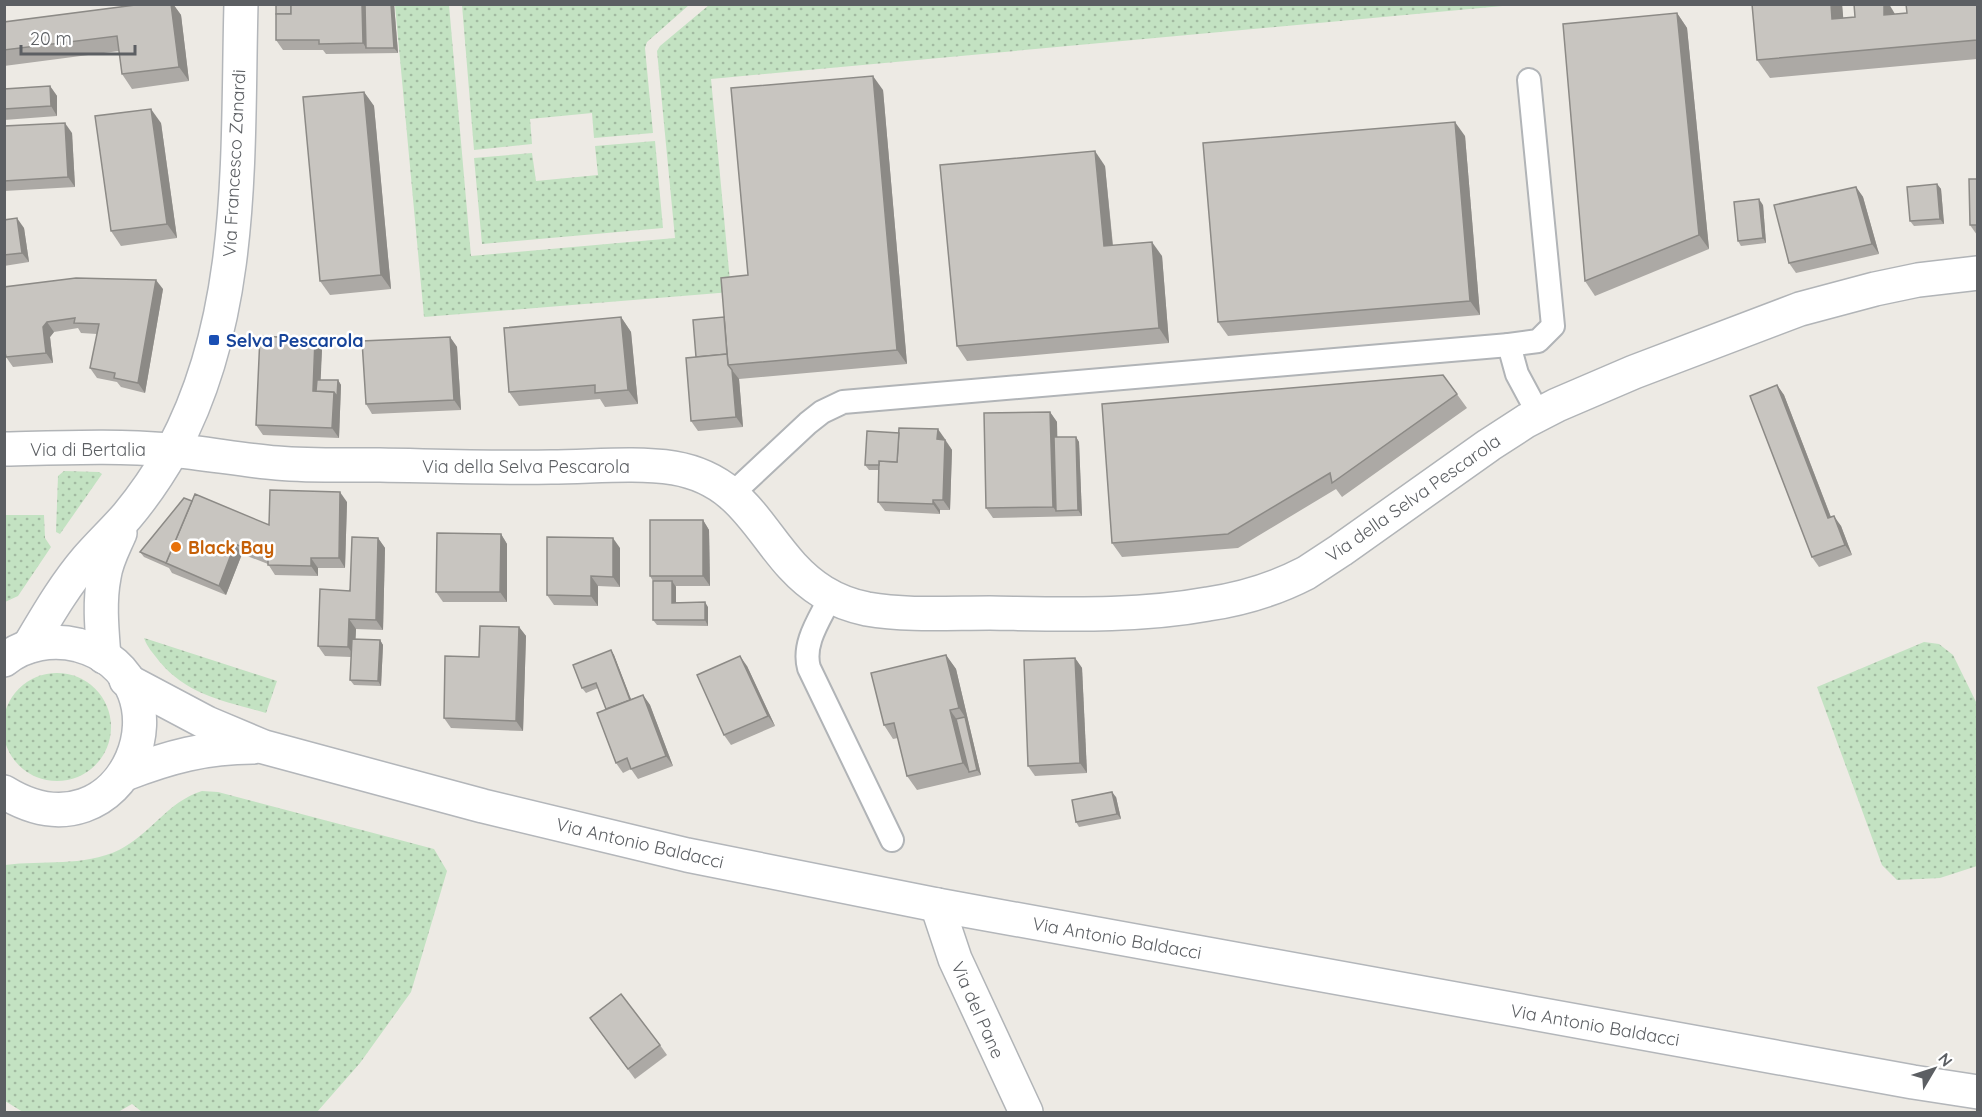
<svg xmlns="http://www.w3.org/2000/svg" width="1982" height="1117" font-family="Quicksand,sans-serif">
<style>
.grass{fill:url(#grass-dots)}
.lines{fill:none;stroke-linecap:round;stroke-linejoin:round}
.lane-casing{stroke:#b1b4b7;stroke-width:26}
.street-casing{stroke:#b1b4b7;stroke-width:36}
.secondary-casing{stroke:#b3b6ba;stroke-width:36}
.lane{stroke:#fff;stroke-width:22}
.street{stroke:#fff;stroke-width:33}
.secondary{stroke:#fff;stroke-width:33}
.wall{fill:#aca9a5}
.shaded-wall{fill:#8c8a86}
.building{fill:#c8c5c0;stroke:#8c8a86;stroke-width:1.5}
.transit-dot{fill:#1a4fb4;stroke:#fff;stroke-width:2}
.food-dot{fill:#e8710a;stroke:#fff;stroke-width:2}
.labels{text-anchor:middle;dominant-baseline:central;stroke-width:5;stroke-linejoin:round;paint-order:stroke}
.street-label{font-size:18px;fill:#5c5f63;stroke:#fff}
.transit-label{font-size:18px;font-weight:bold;fill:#164399;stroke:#fff;text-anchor:start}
.food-label{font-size:18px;font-weight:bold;fill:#c56008;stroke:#fff;text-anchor:start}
</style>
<defs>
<pattern id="grass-dots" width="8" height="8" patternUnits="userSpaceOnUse" patternTransform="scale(1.5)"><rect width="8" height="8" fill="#c3e2c2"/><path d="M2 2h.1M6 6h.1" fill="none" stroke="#a2baa1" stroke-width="1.8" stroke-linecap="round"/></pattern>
</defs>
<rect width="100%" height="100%" fill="#edeae4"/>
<g class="grass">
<polygon points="395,5 449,5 471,256 675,238 657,51 660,46 709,5 1513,5 711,79 731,292 424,317"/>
<polygon points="462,5 689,5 647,42 645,48 653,133 594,138 592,113 530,119 532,144 474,150"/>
<polygon points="655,141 663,228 482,244 474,158 532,153 536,181 598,175 595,146"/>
<polygon points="64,471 99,472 102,474 60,534 56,532 58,476"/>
<polygon points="5,515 44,515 45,538 51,547 18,596 5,602"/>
<path d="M 144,638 L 277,681 L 266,713 C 225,701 188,696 159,661 C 153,653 147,647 144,638 Z"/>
<polygon points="1924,642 1939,644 1953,655 1977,704 1977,866 1940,878 1897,880 1882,865 1817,687"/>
<circle cx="57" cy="727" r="54"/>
<path d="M 202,791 L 218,792 L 434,849 L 447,871 L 411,992 L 360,1063 L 317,1112 L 142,1112 L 132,1104 L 118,1112 L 23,1112 L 5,1101 L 5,865 C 43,860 83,867 119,850 C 151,834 167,802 202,791 Z"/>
</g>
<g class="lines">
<g class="lane-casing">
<g id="lane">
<polyline points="1529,80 1553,326 1538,341 1509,345 1517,374 1539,415"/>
<polyline points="732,494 808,423 822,412 843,402 1509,345"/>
<path d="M 831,596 C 820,619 802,643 809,668 L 892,840"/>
</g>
</g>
<g class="street-casing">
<g id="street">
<path d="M 4,449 C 59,448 114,445 169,450 C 205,453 241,460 277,463 C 311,466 346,465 380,465 C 437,466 494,468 551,467 C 591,467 634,462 674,468 C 756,482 763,555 823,592 C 836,600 852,606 867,609 C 907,616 949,613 990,613 C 1062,614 1137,617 1208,604 C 1242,599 1275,589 1306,573 L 1341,550 L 1489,445 L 1526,421 L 1557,405 L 1634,372 L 1800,309 L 1875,289 L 1918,280 L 1978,273"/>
<polyline points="937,905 955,959 1026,1112"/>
</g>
</g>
<g class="secondary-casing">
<g id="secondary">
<path d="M 29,646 C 47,616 64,586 87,559 C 100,544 114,531 127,516 C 143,497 161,470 173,449 C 246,314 237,153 241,4"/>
<path d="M 104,657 C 102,631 99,603 104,577 C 106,561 114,547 120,533"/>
<path d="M 4,660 C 25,643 53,639 78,645 C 198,678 126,867 4,792"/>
<polyline points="126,680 207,723 264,747 483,806 687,855 937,905 1913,1082 1978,1092"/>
<path d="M 125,774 C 169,757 206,747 253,747"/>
</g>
</g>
<use href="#lane" class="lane"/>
<use href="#street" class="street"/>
<use href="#secondary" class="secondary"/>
</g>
<g class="wall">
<polygon points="143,4 173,4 181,15 189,81 132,89 122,74 119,51 4,66 4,22"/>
<polygon points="276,4 394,4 398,53 326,54 323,50 283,50 276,40"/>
<polygon points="1842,4 1843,18 1895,14 1977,4 1977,59 1770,78 1757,60"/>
<polygon points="1677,13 1687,28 1709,249 1595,296 1585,281"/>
<polygon points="50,86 57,96 57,116 4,120 4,89"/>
<polygon points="883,90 907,364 739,379 743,427 698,431 691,421 696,357 724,317 748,275"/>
<polygon points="364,92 374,106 391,289 330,295 320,281"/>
<polygon points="161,123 177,238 121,246 111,231"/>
<polygon points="4,126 72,133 75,187 4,191"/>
<polygon points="1465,136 1480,315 1228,336 1218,322"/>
<polygon points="1105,166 1113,245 1162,256 1169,343 967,361 957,346"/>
<polygon points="1977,179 1977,235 1970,225"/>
<polygon points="1937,184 1941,189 1944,224 1914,226 1910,221"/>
<polygon points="1856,187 1863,197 1879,254 1796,273 1789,263"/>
<polygon points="1763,205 1766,243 1741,246 1738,241"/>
<polygon points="4,220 24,228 29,262 4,266"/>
<polygon points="4,287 163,289 145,393 121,387 117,382 97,378 90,368 97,334 81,333 78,328 54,332 50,337 53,363 13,367 6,357"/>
<polygon points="621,317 631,332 638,404 605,407 600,399 519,406 509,392"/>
<polygon points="450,337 457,347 461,410 372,414 366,404"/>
<polygon points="322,349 320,380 338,380 341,385 339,438 263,435 256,425"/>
<polygon points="1443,375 1467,408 1342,497 1336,489 1238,548 1122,557 1112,543"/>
<polygon points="1777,385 1784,395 1831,517 1841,526 1852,555 1819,567 1812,557"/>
<polygon points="1050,412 1057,422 1057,437 1076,437 1079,442 1082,516 993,518 986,508"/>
<polygon points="945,439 952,450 950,510 940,510 940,514 885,511 878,502 879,470 869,470 865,465"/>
<polygon points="347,502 345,568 318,568 318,576 275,575 268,564 242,554 226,595 172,573 169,568 144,557 140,552 269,525"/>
<polygon points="703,520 709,530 710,586 676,586 676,602 708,607 708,626 657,625 653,620 653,581 650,576"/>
<polygon points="501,534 507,544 507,602 443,602 436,592"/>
<polygon points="378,538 385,548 383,630 356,629 355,639 380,640 383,645 381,686 354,685 350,680 351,657 325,656 318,646"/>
<polygon points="620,548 620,587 598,586 598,606 554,605 547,595"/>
<polygon points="519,627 526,636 523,731 451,728 444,718 479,657"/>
<polygon points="611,650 614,655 631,699 643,695 650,705 673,766 638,779 631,769 623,773 616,763 606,709 598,688 586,693 582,688"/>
<polygon points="946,655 956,669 981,775 917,790 907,776 898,738 893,739 884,725"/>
<polygon points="1075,658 1082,668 1087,773 1035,776 1028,766"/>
<polygon points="747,666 775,726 731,745 724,735"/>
<polygon points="1116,797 1121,819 1079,827 1076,822"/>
<polygon points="590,1018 660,1045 667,1055 635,1079"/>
</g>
<g class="shaded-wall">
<polygon points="171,4 173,4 181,15 189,81 179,67"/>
<polygon points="362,4 368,4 366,48 363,43"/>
<polygon points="391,4 394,4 398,53 394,48"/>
<polygon points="1831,4 1842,4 1845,37 1832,19"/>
<polygon points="1884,4 1889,4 1895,14 1884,15"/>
<polygon points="1677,13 1687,28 1709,249 1699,235"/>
<polygon points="873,76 883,90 907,364 897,350"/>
<polygon points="50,86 57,96 57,116 51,106"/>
<polygon points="364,92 374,106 391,289 381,275"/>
<polygon points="151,109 161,123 177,238 167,224"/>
<polygon points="1455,122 1465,136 1480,315 1470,301"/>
<polygon points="65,123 72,133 75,187 68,177"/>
<polygon points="1095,151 1105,166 1114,260 1104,246"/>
<polygon points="1937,184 1941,189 1944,224 1940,219"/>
<polygon points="1856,187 1863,197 1879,254 1872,244"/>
<polygon points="1759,199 1763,205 1766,243 1763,238"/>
<polygon points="17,218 24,228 29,262 22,253"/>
<polygon points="1152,242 1162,256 1169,343 1159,328"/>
<polygon points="156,280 163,289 145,393 138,383"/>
<polygon points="621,317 631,332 638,404 628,390"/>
<polygon points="47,322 54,332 50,337 53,363 46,353 43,327"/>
<polygon points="450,337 457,347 461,410 454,400"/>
<polygon points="315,339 322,349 320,396 313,391"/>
<polygon points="732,370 739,379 743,427 736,417"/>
<polygon points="338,380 341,385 339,438 332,428 334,392"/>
<polygon points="1777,385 1784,395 1835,528 1828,518"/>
<polygon points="1050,412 1057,422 1059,511 1056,511 1053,507"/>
<polygon points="938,429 945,439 944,449 937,439"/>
<polygon points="1076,437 1079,442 1082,516 1078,510"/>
<polygon points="945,440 952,450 950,510 943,500"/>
<polygon points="340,492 347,502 345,568 339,558"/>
<polygon points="933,500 940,510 940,514 933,504"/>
<polygon points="1834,516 1841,526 1852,555 1845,545"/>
<polygon points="703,520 709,530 710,586 703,576"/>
<polygon points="501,534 507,544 507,602 500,592"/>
<polygon points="378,538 385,548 383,630 376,620"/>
<polygon points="613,538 620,548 620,587 613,577"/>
<polygon points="235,544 242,554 226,595 219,586"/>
<polygon points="311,558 318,568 318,576 311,566"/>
<polygon points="591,576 598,586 598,606 591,596"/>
<polygon points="672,581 676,587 676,608 672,603"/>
<polygon points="705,602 708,607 708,626 705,620"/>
<polygon points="349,619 356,629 355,657 348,647"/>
<polygon points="519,627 526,636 523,731 516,721"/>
<polygon points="380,640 383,645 381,686 378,681"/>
<polygon points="611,650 614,655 635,710 632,705"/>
<polygon points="946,655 956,669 981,775 977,770 965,717 959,708"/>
<polygon points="740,656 747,666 775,726 768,716"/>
<polygon points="1075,658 1082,668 1087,773 1080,763"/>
<polygon points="643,695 650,705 673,766 666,756"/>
<polygon points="950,710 960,724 969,772 963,763"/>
<polygon points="1112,792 1116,797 1121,819 1117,814"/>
</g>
<g class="building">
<polygon points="143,4 171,4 179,67 122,74 117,36 4,50 4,22"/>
<rect x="276" y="4" width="15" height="10"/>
<polygon points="291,4 362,4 363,43 319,44 319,40 276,40 276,14 291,14"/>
<polygon points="365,4 391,4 394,48 366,48"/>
<polygon points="1752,4 1831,4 1832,19 1855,17 1854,4 1884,4 1884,15 1907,13 1906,4 1977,4 1977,40 1757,60"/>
<polygon points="1677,13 1699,235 1585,281 1563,24"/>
<polygon points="873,76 897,350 728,365 721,278 748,275 731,88"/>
<polygon points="50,86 51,106 4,109 4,89"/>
<polygon points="364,92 381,275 320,281 303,97"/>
<polygon points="151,109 167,224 111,231 95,116"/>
<polygon points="1455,122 1470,301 1218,322 1203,143"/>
<polygon points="65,123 68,177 4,181 4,126"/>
<polygon points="1095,151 1104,246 1152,242 1159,328 957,346 940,165"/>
<polygon points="1969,179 1977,179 1977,225 1970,225"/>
<polygon points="1937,184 1940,219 1910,221 1907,187"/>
<polygon points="1856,187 1872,244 1789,263 1774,205"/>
<polygon points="1759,199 1763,238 1738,241 1734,202"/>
<polygon points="17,218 22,253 4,255 4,220"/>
<polygon points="76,278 156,280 138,383 114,378 115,373 90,368 99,324 74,323 75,318 47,322 43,327 46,353 6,357 4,348 4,287"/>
<polygon points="621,317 628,390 595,393 595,385 509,392 504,328"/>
<polygon points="724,317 727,354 696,357 693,320"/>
<polygon points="260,336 315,339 313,391 334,392 332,428 256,425"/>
<polygon points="450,337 454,400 366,404 362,341"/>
<polygon points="727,354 728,365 732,370 736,417 691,421 686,358"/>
<polygon points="1443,375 1457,394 1332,483 1330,473 1228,534 1112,543 1102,404"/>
<polygon points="317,380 338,380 337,397 334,392 316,391"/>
<polygon points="1777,385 1828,518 1834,516 1845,545 1812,557 1750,396"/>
<polygon points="1050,412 1053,507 986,508 984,413"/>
<polygon points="899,428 938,429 937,439 945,440 943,500 933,500 933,504 878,502 879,461 897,462"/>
<polygon points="867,431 899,433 897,462 879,461 879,465 865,465"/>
<polygon points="1054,437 1076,437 1078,510 1056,511"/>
<polygon points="270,490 340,492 339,558 311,558 311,566 268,565 268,557 235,544 219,586 166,563 195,494 269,525"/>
<polygon points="184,498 192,501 166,563 140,552"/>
<rect x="650" y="520" width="53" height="56"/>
<polygon points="437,533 501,534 500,592 436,592"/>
<polygon points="352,537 378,538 376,620 349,619 348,647 318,646 320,589 350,591"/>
<polygon points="547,537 613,538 613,577 591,576 591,596 547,595"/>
<polygon points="653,581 672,581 672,603 705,602 705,620 653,620"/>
<polygon points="480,626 519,627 516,721 444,718 445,656 479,657"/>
<polygon points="352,639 380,640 378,681 350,680"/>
<polygon points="611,650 630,700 606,709 596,683 582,688 573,665"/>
<polygon points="946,655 959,708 950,710 963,763 907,776 894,723 884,725 871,673"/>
<polygon points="740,656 768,716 724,735 697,675"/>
<polygon points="1075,658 1080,763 1028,766 1024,660"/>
<polygon points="643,695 666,756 631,769 627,758 616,763 597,713"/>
<polygon points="965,717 977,770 969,772 956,719"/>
<polygon points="1112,792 1117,814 1076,822 1072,800"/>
<polygon points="621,994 660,1045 628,1069 590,1018"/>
</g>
<rect class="transit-dot" x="208" y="334" width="12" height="12" rx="3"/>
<circle class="food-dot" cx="176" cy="547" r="6"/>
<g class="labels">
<g class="street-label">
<text transform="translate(234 163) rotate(-87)">Via Francesco Zanardi</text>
<text x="88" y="449">Via di Bertalia</text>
<text x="526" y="466">Via della Selva Pescarola</text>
<text transform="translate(1413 498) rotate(-35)">Via della Selva Pescarola</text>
<text transform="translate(640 843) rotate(13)">Via Antonio Baldacci</text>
<text transform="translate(1117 938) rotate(10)">Via Antonio Baldacci</text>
<text transform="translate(978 1010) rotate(66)">Via del Pane</text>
<text transform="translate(1595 1025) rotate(10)">Via Antonio Baldacci</text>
</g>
<g class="transit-label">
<text x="226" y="340">Selva Pescarola</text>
</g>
<g class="food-label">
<text x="188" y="547">Black Bay</text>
</g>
</g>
<rect width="1982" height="1117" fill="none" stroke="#5c5f63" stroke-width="12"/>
<g transform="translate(1934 1069) rotate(51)" stroke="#ffffff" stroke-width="4.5" paint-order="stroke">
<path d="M0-4.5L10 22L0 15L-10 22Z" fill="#5c5f63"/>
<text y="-9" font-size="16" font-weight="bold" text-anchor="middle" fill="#5c5f63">N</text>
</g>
<path d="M21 45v9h114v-9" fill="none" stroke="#5c5f63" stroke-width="3"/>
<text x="30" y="45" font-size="18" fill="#5c5f63" stroke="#ffffff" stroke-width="4.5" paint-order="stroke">20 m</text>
</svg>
